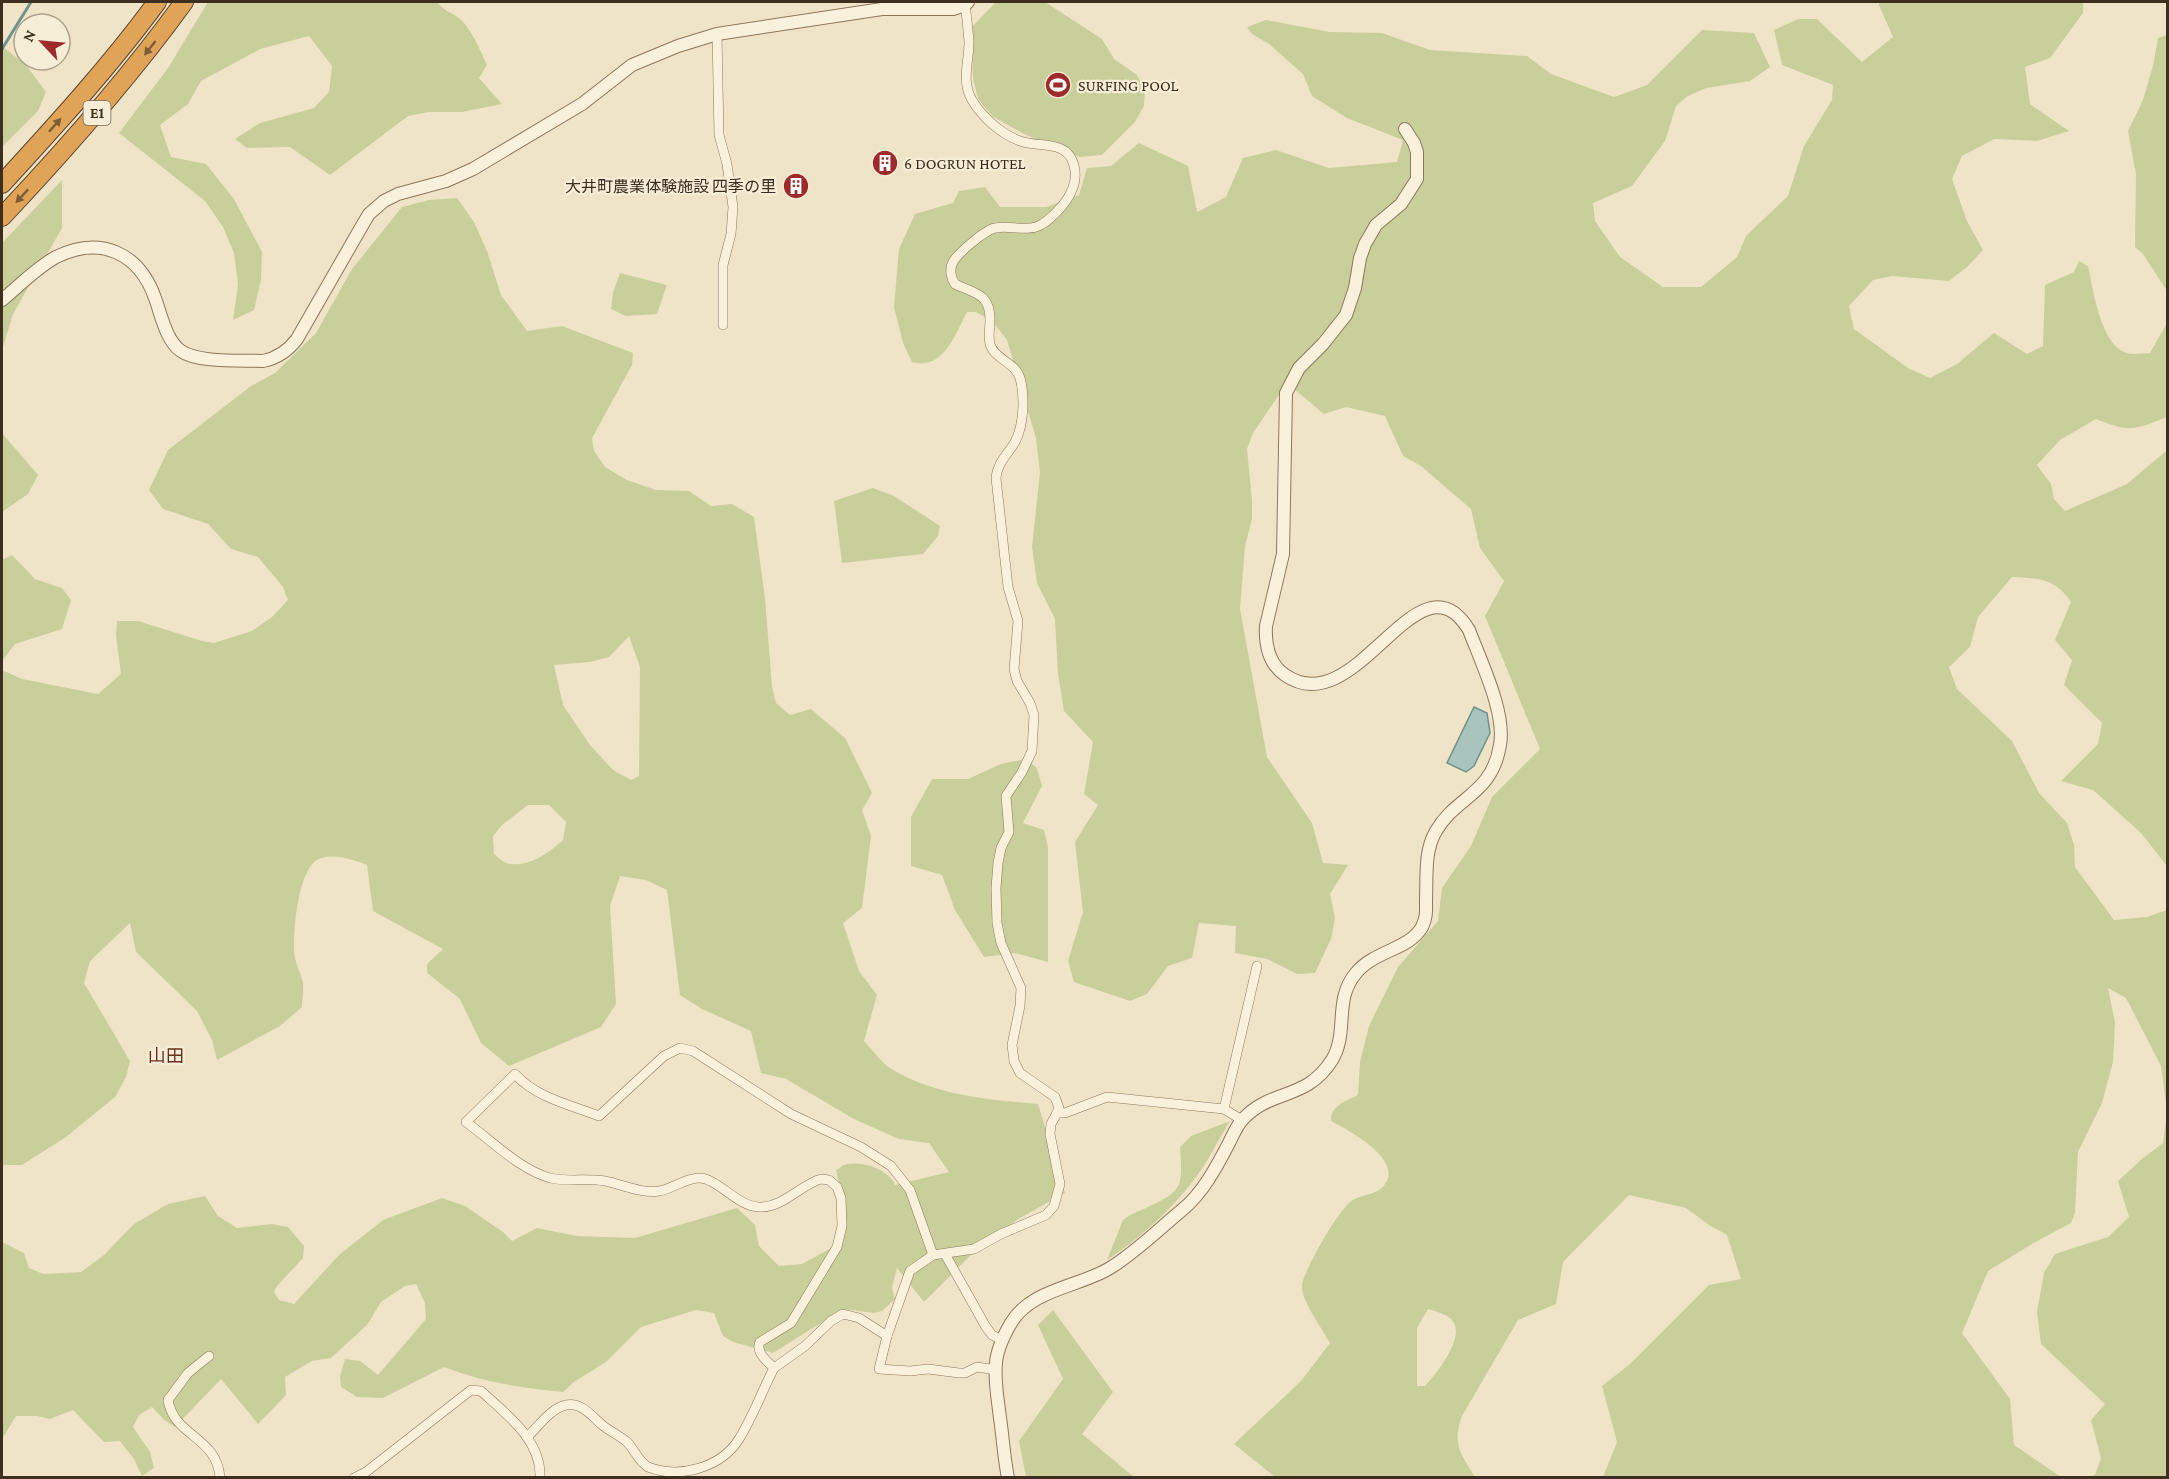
<svg xmlns="http://www.w3.org/2000/svg" width="2169" height="1479" font-family="'Crimson Pro','Noto Sans JP',serif">
<style>
.green{fill:#c9cf9b;fill-rule:evenodd}
.water{fill:#a9c4bc;stroke:#6f938a;stroke-width:1.5}
.lines{fill:none;stroke-linecap:round;stroke-linejoin:round}
.stream{stroke:#6f938a;stroke-width:3}
.minor-casing{stroke:#8d765c;stroke-width:10}
.tertiary-casing{stroke:#8d765c;stroke-width:14}
.motorway-casing{stroke:#5b4430;stroke-width:20}
.minor{stroke:#faf1dc;stroke-width:9}
.tertiary{stroke:#faf1dc;stroke-width:12}
.motorway{stroke:#e0a458;stroke-width:18}
.oneway{fill:#7e5d36}
.labels{text-anchor:middle;dominant-baseline:central;stroke-width:4.5;stroke-linejoin:round;paint-order:stroke}
.shield{fill:#f7eed8;stroke:#756857;stroke-width:1.5}
.shield-label{font-size:15px;font-weight:bold;fill:#3d2e20}
.poi-label{font-size:16px;fill:#3d2e20;stroke:#f7eed8;text-anchor:start}
.neighbourhood-label{font-size:18px;fill:#6b2e1e;stroke:#f7eed8}
</style>
<rect width="100%" height="100%" fill="#f0e4c8"/>
<g class="green">
<path d="M 208,2 L 437,2 C 446,13 451,11 460,19 C 471,28 481,52 487,65 L 479,78 L 502,104 L 462,112 L 429,112 L 408,116 L 330,175 L 290,147 L 247,148 L 235,139 L 260,123 L 314,108 L 329,92 L 332,66 L 309,36 L 260,49 L 201,81 L 188,104 L 160,125 L 171,157 L 206,164 L 234,199 L 262,252 L 261,280 L 254,310 L 233,320 L 238,285 L 234,253 L 223,227 L 205,201 L 119,133 L 168,68 Z"/>
<polygon points="996,2 1045,2 1102,39 1114,59 1137,75 1145,91 1144,106 1135,122 1102,155 1080,157 1024,134 992,116 978,99 973,78 971,28"/>
<path d="M 1879,2 L 2083,2 L 2083,13 L 2050,58 L 2025,67 L 2030,104 L 2069,131 L 2037,141 L 1994,139 L 1962,156 L 1952,179 L 1967,221 L 1983,250 L 1967,267 L 1949,281 L 1892,276 L 1873,280 L 1849,306 L 1854,329 L 1908,368 L 1930,378 L 1957,364 L 1994,333 L 2027,354 L 2043,346 L 2045,285 L 2074,272 L 2079,261 L 2088,266 C 2093,289 2101,346 2127,353 C 2133,355 2144,353 2150,353 L 2167,323 L 2167,417 C 2134,430 2131,433 2096,419 L 2060,440 L 2037,465 L 2051,484 L 2054,499 L 2065,511 L 2127,484 L 2165,452 L 2167,452 L 2167,866 L 2141,833 L 2093,790 L 2061,781 L 2098,744 L 2102,723 L 2064,685 L 2072,660 L 2055,640 L 2071,602 C 2056,579 2038,578 2012,577 L 1978,617 L 1970,647 L 1949,667 L 1957,689 L 2012,741 L 2039,793 L 2067,823 L 2074,845 L 2075,867 L 2114,920 L 2147,917 L 2167,910 L 2167,1111 L 2161,1066 L 2126,998 L 2108,988 L 2115,1022 L 2113,1062 L 2102,1103 L 2078,1152 L 2075,1213 L 2071,1223 L 2037,1241 L 1988,1271 L 1962,1333 L 2010,1399 L 2014,1445 L 2061,1477 L 1603,1477 L 1617,1442 L 1602,1386 L 1630,1364 L 1709,1285 L 1741,1279 L 1727,1235 L 1709,1225 L 1686,1208 L 1629,1195 L 1563,1262 L 1556,1304 L 1518,1320 L 1462,1416 C 1452,1444 1460,1453 1475,1477 L 1275,1477 L 1234,1444 L 1301,1381 L 1330,1343 C 1323,1330 1301,1300 1302,1286 C 1302,1273 1341,1205 1353,1200 C 1363,1194 1378,1195 1385,1184 C 1403,1159 1348,1130 1331,1121 C 1330,1106 1346,1101 1358,1095 L 1360,1062 L 1369,1026 L 1398,967 L 1438,921 L 1442,888 L 1471,846 L 1492,797 L 1540,749 L 1485,616 L 1504,581 L 1480,548 L 1471,509 L 1421,466 L 1403,456 L 1385,416 L 1346,407 L 1324,414 L 1287,383 L 1253,433 L 1247,449 L 1252,501 L 1252,519 L 1245,546 L 1240,609 L 1267,757 L 1312,823 L 1323,863 L 1348,865 L 1330,894 L 1335,918 L 1331,939 L 1315,973 L 1297,974 L 1267,959 L 1235,953 L 1236,926 L 1199,923 L 1192,958 L 1168,966 L 1147,994 L 1130,1001 L 1074,982 L 1068,961 L 1083,912 L 1075,842 L 1098,805 L 1084,794 L 1093,742 L 1064,711 L 1058,674 L 1055,619 L 1037,583 L 1032,547 L 1040,472 L 1036,438 L 1007,340 L 993,322 L 976,312 L 967,312 C 955,335 943,371 912,362 L 903,343 L 894,307 L 899,249 L 915,214 L 953,203 L 959,191 L 985,187 L 1000,207 L 1046,207 L 1079,195 L 1087,168 L 1111,166 L 1139,143 L 1188,166 L 1197,212 L 1226,197 L 1243,158 L 1276,150 L 1329,168 L 1397,162 L 1403,140 L 1347,118 L 1312,96 L 1303,74 L 1269,44 L 1252,34 L 1247,27 L 1266,20 L 1330,32 L 1382,33 L 1430,50 L 1527,56 L 1551,74 L 1614,97 L 1647,85 L 1702,30 L 1754,33 L 1770,67 L 1750,81 L 1706,88 L 1688,96 L 1676,106 L 1665,141 L 1632,186 L 1593,203 L 1595,221 L 1620,257 L 1663,287 L 1701,287 L 1737,257 L 1746,236 L 1788,196 L 1804,146 L 1832,100 L 1833,85 L 1782,65 L 1774,30 L 1798,19 L 1817,19 L 1862,62 L 1893,37 L 1879,5 ZM 1428,1309 C 1435,1311 1446,1314 1451,1319 C 1468,1335 1436,1374 1425,1386 L 1417,1386 L 1417,1328 Z"/>
<polygon points="2167,35 2168,35 2167,291 2143,254 2135,247 2136,174 2128,131 2143,100 2153,66 2158,38"/>
<polygon points="2,46 26,65 46,92 38,111 2,147"/>
<polygon points="62,180 62,228 13,314 2,350 2,243"/>
<path d="M 457,198 L 474,222 L 487,251 L 501,295 L 527,331 L 562,326 L 633,353 L 632,365 L 592,438 L 594,451 L 605,467 L 627,480 L 656,490 L 689,491 L 711,506 L 732,504 L 754,517 L 765,598 L 772,687 L 776,703 L 790,715 L 811,709 L 845,738 L 872,793 L 862,810 L 871,836 L 862,908 L 843,923 L 859,971 L 877,995 L 864,1041 C 872,1049 880,1061 890,1068 C 933,1095 989,1100 1038,1104 L 1065,1193 L 1018,1219 L 970,1256 L 924,1302 L 897,1268 L 892,1288 L 895,1299 L 882,1311 L 874,1313 L 843,1309 L 773,1353 L 733,1342 L 723,1336 L 714,1313 L 696,1310 L 641,1327 L 606,1362 L 574,1382 L 563,1392 C 522,1388 482,1382 444,1367 L 383,1398 L 357,1397 L 341,1387 L 340,1376 L 345,1359 L 360,1361 L 378,1375 L 426,1319 L 425,1303 L 416,1284 L 405,1286 L 381,1302 L 367,1325 L 331,1358 L 312,1361 L 285,1377 L 286,1395 L 258,1424 L 221,1379 L 175,1427 L 164,1420 L 152,1407 L 139,1415 L 133,1427 L 150,1452 L 154,1468 L 142,1476 L 134,1459 L 120,1441 L 104,1442 L 73,1410 L 50,1419 L 37,1416 L 16,1416 L 2,1439 L 2,1242 L 24,1253 L 29,1268 L 43,1274 L 81,1272 L 104,1255 L 134,1224 L 168,1204 L 205,1196 L 218,1216 L 237,1228 L 272,1224 L 288,1227 L 304,1246 L 303,1258 L 277,1286 L 274,1292 L 279,1300 L 294,1304 L 339,1255 L 383,1220 L 442,1198 L 465,1206 L 503,1232 L 512,1241 L 537,1228 L 577,1236 L 635,1238 L 737,1208 L 755,1225 L 759,1246 L 779,1266 L 802,1264 L 833,1247 L 846,1213 L 836,1170 C 839,1169 841,1166 844,1165 C 860,1160 889,1169 895,1185 L 949,1172 L 929,1143 L 899,1139 L 854,1119 L 786,1079 L 761,1073 L 751,1031 L 702,1009 L 680,995 L 667,890 L 646,880 L 620,876 L 610,906 L 616,1004 L 601,1027 L 509,1066 L 481,1043 L 460,999 L 427,973 L 427,964 L 443,949 L 373,911 L 367,865 C 353,860 332,852 317,860 C 298,871 293,931 294,952 C 295,963 301,973 303,983 C 304,991 302,999 302,1007 L 280,1026 L 217,1060 L 212,1040 L 197,1011 L 136,952 L 130,923 L 90,961 L 84,983 L 130,1061 L 126,1077 L 115,1097 L 66,1137 L 22,1165 L 2,1165 L 2,670 L 22,679 L 98,694 L 121,674 L 116,635 L 117,621 L 138,621 L 202,641 L 214,643 L 252,631 L 272,617 L 288,600 L 283,587 L 258,557 L 231,549 L 208,524 L 163,509 L 149,490 L 168,450 L 251,386 L 275,373 L 316,333 L 352,269 L 402,207 L 429,200 ZM 629,636 L 640,667 L 639,776 L 631,780 L 613,770 L 590,745 L 563,705 L 554,665 L 590,662 L 609,657 ZM 528,805 L 549,805 L 566,822 L 563,840 C 549,853 527,869 506,863 C 502,861 498,857 494,854 L 493,836 L 502,825 Z"/>
<polygon points="620,273 667,285 657,314 626,316 611,309 613,292"/>
<polygon points="2,433 38,475 28,494 2,512"/>
<polygon points="873,488 894,496 940,526 938,536 923,554 842,563 834,501"/>
<polygon points="12,555 35,579 62,588 71,600 62,629 15,644 2,661 2,560"/>
<polygon points="1026,759 1037,768 1042,786 1023,823 1044,830 1048,847 1048,962 1015,953 984,957 955,910 942,875 911,866 911,817 932,779 968,779 1001,764"/>
<polygon points="2167,1114 2167,1477 2088,1477 2095,1475 2101,1458 2091,1420 2105,1404 2041,1344 2037,1312 2044,1273 2055,1254 2108,1237 2129,1217 2118,1181 2142,1159 2163,1143"/>
<path d="M 1230,1121 C 1220,1137 1212,1154 1201,1170 C 1177,1205 1143,1236 1107,1260 L 1123,1220 C 1129,1215 1136,1212 1144,1209 C 1182,1191 1183,1190 1180,1147 L 1191,1136 Z"/>
<polygon points="1053,1310 1113,1392 1082,1434 1134,1477 1026,1477 1019,1441 1063,1379 1038,1325"/>
</g>
<polygon class="water" points="1474,707 1487,713 1490,733 1474,766 1466,772 1447,763"/>
<g class="lines">
<polyline class="stream" points="2,49 31,2"/>
<g class="minor-casing">
<g id="minor">
<path d="M 965,5 C 967,17 968,30 969,42 C 969,62 961,81 972,100 C 982,117 1001,134 1020,141 C 1031,145 1044,144 1056,147 C 1076,152 1079,176 1071,192 C 1066,204 1048,223 1036,227 C 1023,231 1008,225 995,228 C 985,230 958,253 953,262 C 949,269 951,278 955,284 C 975,294 990,293 990,320 C 990,328 988,336 990,344 C 994,359 1015,362 1020,378 C 1025,396 1024,425 1015,442 C 1008,454 997,463 996,478 L 1008,587 L 1018,621 L 1014,669 L 1017,681 L 1030,703 L 1034,715 L 1032,751 L 1022,772 L 1006,796 L 1009,832 L 1001,848 L 998,863 L 996,888 L 997,923 L 1001,943 L 1021,988 L 1020,1006 L 1012,1045 L 1014,1061 L 1020,1073 L 1055,1097 L 1059,1108 L 1057,1113 L 1065,1113 L 1107,1097 L 1224,1109 L 1242,1120"/>
<polyline points="717,34 719,135 727,164 733,207 731,234 723,265 723,325"/>
<polyline points="1224,1109 1257,966"/>
<polyline points="945,1254 986,1327 992,1335 1002,1340"/>
<path d="M 209,1356 L 188,1373 L 168,1400 C 174,1437 217,1436 220,1478"/>
<polyline points="774,1368 805,1346 831,1321 843,1314 859,1318 887,1336"/>
<polyline points="996,1370 977,1367 965,1373 959,1373 928,1369 910,1371 879,1369 887,1336 910,1271 933,1255 974,1249 1001,1234 1046,1215 1054,1206 1060,1184 1050,1134 1051,1124 1057,1113"/>
<path d="M 527,1437 C 538,1427 551,1408 566,1405 C 581,1402 591,1415 601,1424 C 609,1431 619,1435 627,1442 C 635,1450 638,1461 648,1467 C 679,1479 721,1468 739,1439 C 753,1417 762,1391 774,1368 C 767,1361 755,1352 760,1342 L 791,1323 L 837,1247 L 842,1226 L 841,1198 L 837,1187 L 829,1180 L 821,1179 C 800,1185 783,1208 759,1207 C 736,1206 717,1177 698,1178 C 684,1179 672,1189 659,1191 C 642,1194 621,1184 605,1181 C 587,1178 567,1182 550,1178 C 519,1169 492,1141 466,1122 L 515,1074 C 535,1097 570,1105 599,1116 L 664,1056 L 680,1048 L 693,1051 L 791,1114 L 861,1147 L 891,1166 L 910,1190 L 933,1255"/>
<path d="M 354,1478 L 366,1472 L 471,1390 L 481,1391 C 506,1414 542,1440 540,1478"/>
</g>
</g>
<g class="tertiary-casing">
<g id="tertiary">
<path d="M 2,300 C 19,286 36,268 56,257 C 101,235 139,253 155,298 C 161,314 166,341 181,351 C 198,363 241,360 263,361 C 278,358 288,351 297,339 L 363,224 L 369,214 L 384,201 L 398,194 L 446,181 L 473,169 L 582,104 L 632,65 L 678,46 L 717,34 L 882,9 L 953,9 L 965,5 L 968,2"/>
<path d="M 1008,1478 C 1004,1458 1003,1438 1000,1418 C 998,1400 994,1381 996,1363 C 997,1349 1004,1335 1011,1323 C 1031,1289 1079,1287 1110,1268 C 1136,1252 1159,1229 1182,1210 C 1203,1193 1217,1166 1229,1143 C 1233,1135 1237,1125 1243,1119 C 1272,1088 1306,1101 1332,1060 C 1349,1032 1333,1000 1356,973 C 1375,950 1409,950 1422,927 C 1427,917 1426,910 1426,900 C 1427,877 1424,851 1436,831 C 1456,796 1492,795 1500,745 C 1506,713 1481,662 1469,630 C 1418,546 1357,725 1285,675 C 1269,664 1265,645 1266,626 L 1283,554 L 1286,393 L 1299,368 L 1323,344 L 1346,315 L 1355,288 L 1360,258 L 1365,244 L 1376,225 L 1401,204 L 1417,179 L 1417,152 L 1414,143 L 1405,129"/>
</g>
</g>
<g class="motorway-casing">
<g id="motorway">
<path d="M 2,184 C 56,125 110,66 157,2"/>
<path d="M 2,217 C 67,148 129,78 184,2"/>
</g>
</g>
<use href="#minor" class="minor"/>
<use href="#tertiary" class="tertiary"/>
<use href="#motorway" class="motorway"/>
</g>
<defs><path id="oneway-solid" d="M-6-.8H1V-3.2L6.5 0L1 3.2V.8H-6Z" transform="scale(1.5)"/></defs>
<g class="oneway">
<use href="#oneway-solid" transform="translate(150 48) rotate(128)"/>
<use href="#oneway-solid" transform="translate(55 125) rotate(-48)"/>
<use href="#oneway-solid" transform="translate(22 196) rotate(133)"/>
</g>
<defs>
<g id="stadium-disc" transform="scale(1.35)"><circle r="9.5" fill="#9e2a2b" stroke="#f7eed8"/><path d="M0-5a6.5 5 0 1 0 0 10a6.5 5 0 1 0 0-10ZM-3.5-1.8h7v3.6h-7Z" fill="#fff"/></g>
<g id="building-disc" transform="scale(1.35)"><circle r="9.5" fill="#9e2a2b" stroke="#f7eed8"/><path d="M-4-6H4V6H1V3H-1V6H-4ZM-2.5-4.3h1.7v1.8h-1.7ZM.8-4.3h1.7v1.8H.8ZM-2.5-1h1.7V.8h-1.7ZM.8-1h1.7V.8H.8Z" fill="#fff"/></g>
</defs>
<g fill-rule="evenodd">
<use href="#stadium-disc" x="1058" y="85"/>
<use href="#building-disc" x="885" y="163"/>
<use href="#building-disc" x="796" y="186"/>
</g>
<g class="labels">
<rect class="shield" x="83.5" y="101" width="27" height="24" rx="4.5"/>
<g class="shield-label">
<text x="97" y="113">E1</text>
</g>
<g class="poi-label">
<text x="1078" y="85">SURFING POOL</text>
<text x="904" y="163">6 DOGRUN HOTEL</text>
<text x="776" y="186" text-anchor="end">大井町農業体験施設 四季の里</text>
</g>
<g class="neighbourhood-label">
<text x="166" y="1056">山田</text>
</g>
</g>
<rect width="2169" height="1479" fill="none" stroke="#3d2e20" stroke-width="6"/>
<g transform="translate(42 42) rotate(296)"><circle r="28" fill="#f7eed8" stroke="#ada18e" stroke-width="1.5"/>
<path d="M0-4.5L10 22L0 15L-10 22Z" fill="#9e2a2b"/>
<text y="-9" font-size="16" font-weight="bold" text-anchor="middle" fill="#3d2e20">N</text>
</g>
</svg>
